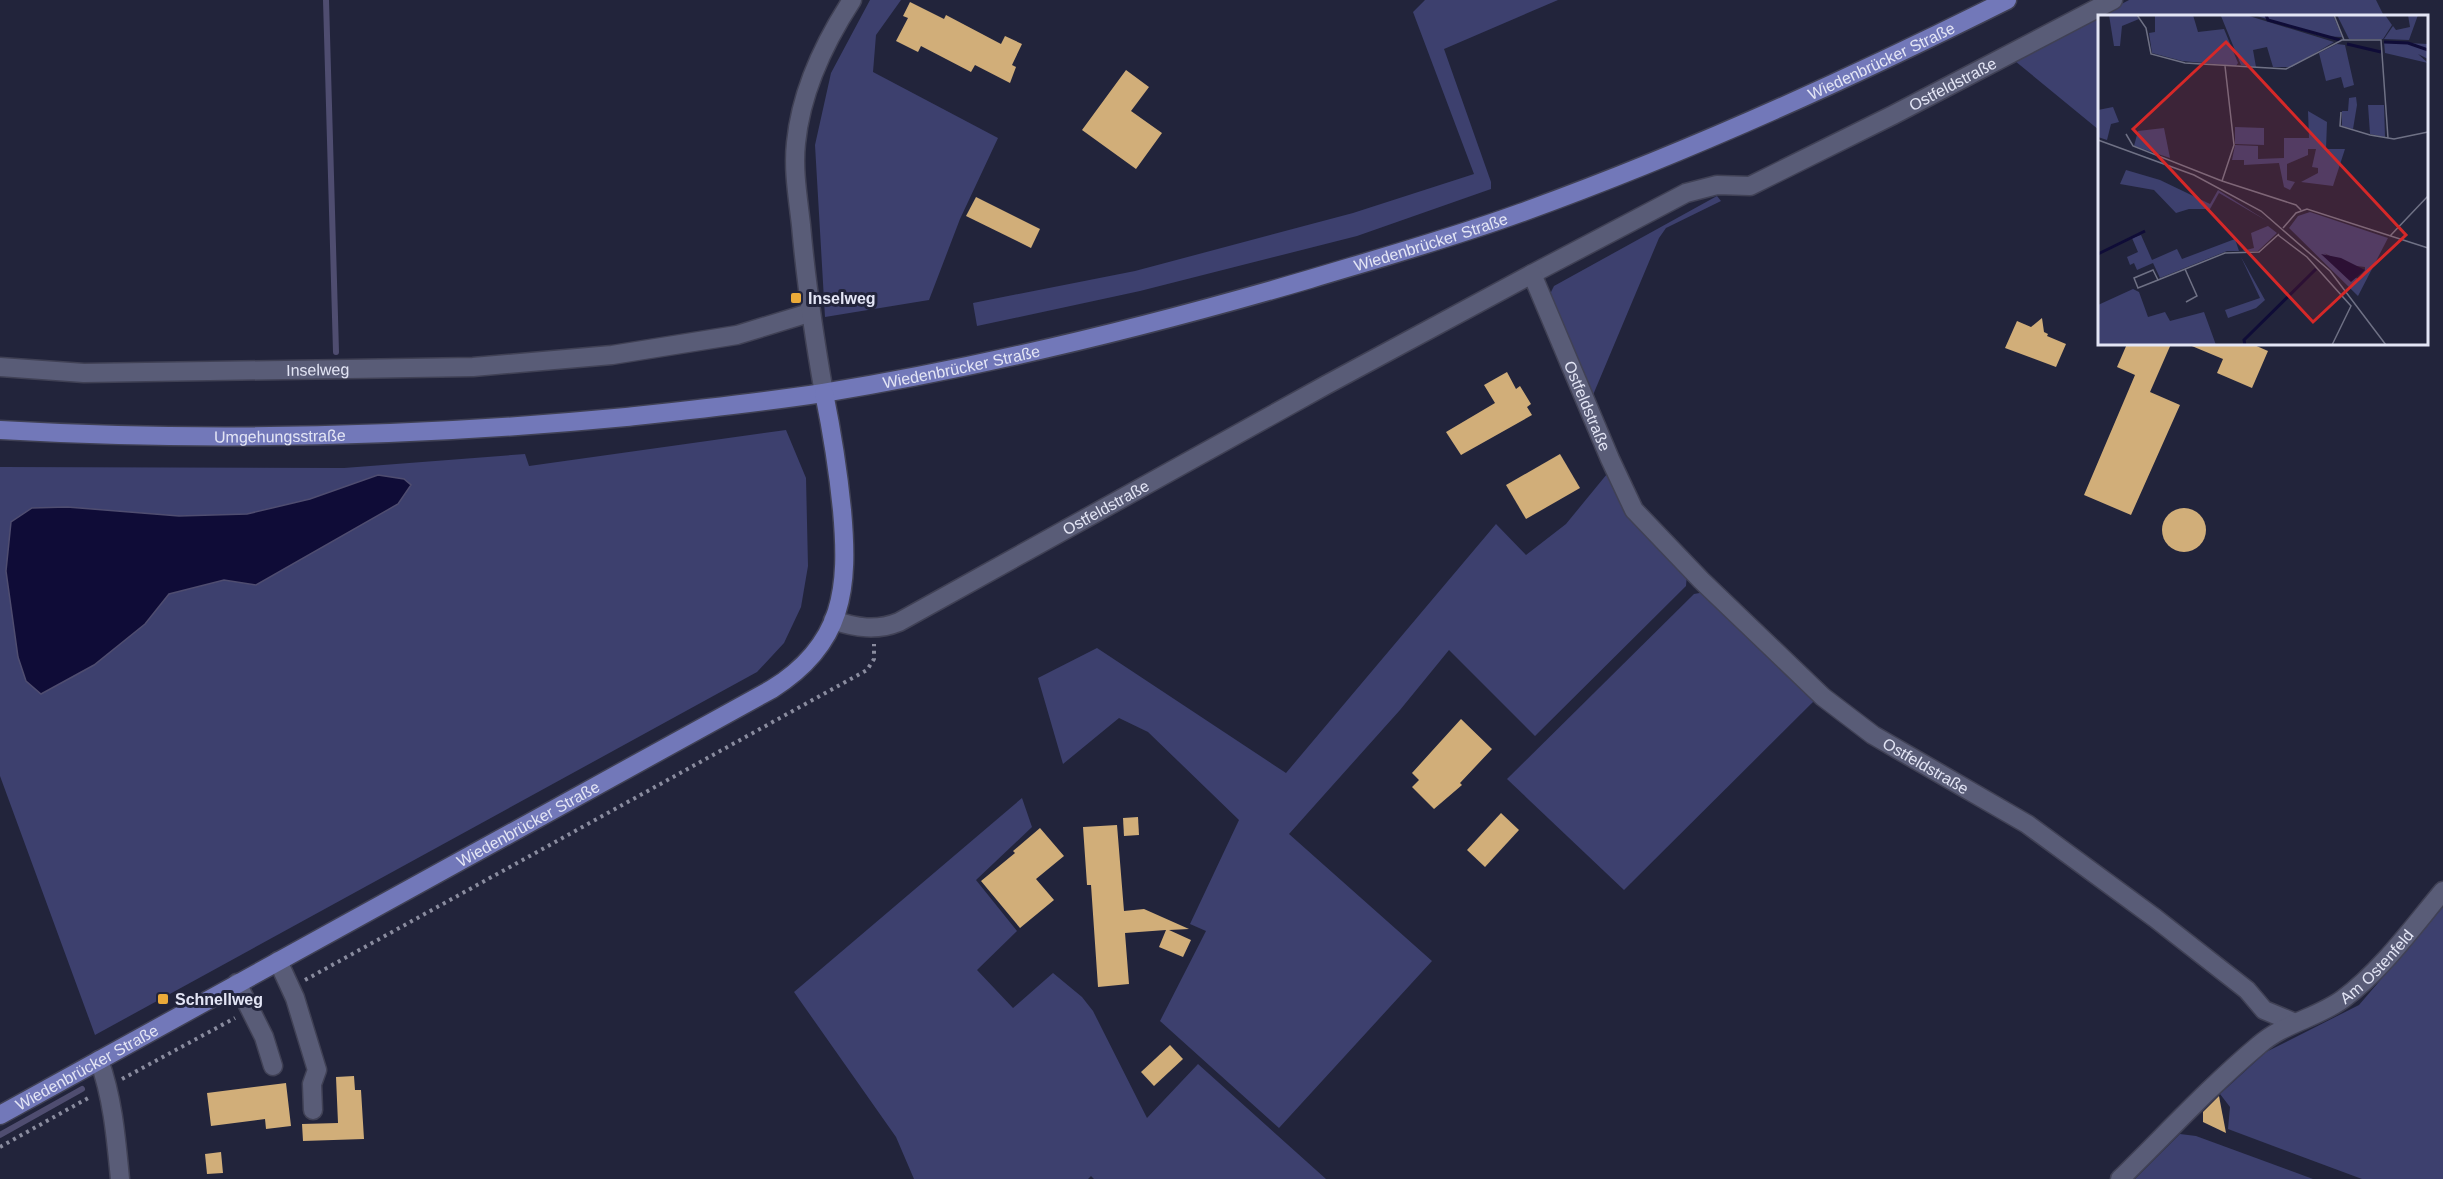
<svg xmlns="http://www.w3.org/2000/svg" width="2443" height="1179" font-family="Arial,sans-serif">
<style>
.green{fill:#3d406e;fill-rule:evenodd}
.water{fill:#0f0c37;stroke:#4f4d70;stroke-width:1.5}
.lines{fill:none;stroke-linecap:round;stroke-linejoin:round}
.stream{stroke:#4f4d70;stroke-width:6}
.building{fill:#d1ae79}
.minor-casing{stroke:#404155;stroke-width:21}
.major-casing{stroke:#404155;stroke-width:21}
.path{stroke:#8a8c9f;stroke-width:4;stroke-dasharray:3 4.5;stroke-linecap:butt}
.minor{stroke:#595c77;stroke-width:18}
.major{stroke:#7278b9;stroke-width:18}
.poi-dot{fill:#ebaa39;stroke:#22243b;stroke-width:2}
.labels{text-anchor:middle;dominant-baseline:central;stroke-width:6;stroke-linejoin:round;paint-order:stroke}
.street-label{font-size:16px;fill:#e3e5f5;stroke:#22243b}
.poi-label{font-size:16px;font-weight:bold;fill:#e3e5f5;stroke:#22243b;text-anchor:start}
.inset-river{fill:none;stroke:#0f0c37;stroke-width:3}
.inset-road{fill:none;stroke:#6f7185;stroke-width:1.5}
.view{fill:#d62828;fill-opacity:0.15;stroke:#d62828;stroke-width:3}
.inset-edge{fill:none;stroke:#e3e5f5;stroke-width:3}
</style>
<rect width="100%" height="100%" fill="#22243b"/>
<g class="green">
<polygon points="870,0 901,0 876,35 873,72 998,138 960,219 929,300 825,317 815,145 831,73"/>
<polygon points="1425,0 1558,0 1444,49 1491,182 1491,189 1357,236 1140,291 977,326 973,303 1135,271 1353,213 1474,174 1413,12"/>
<polygon points="2129,0 2376,0 2383,14 2387,16 2100,16 2099,130 2015,61"/>
<polygon points="1717,196 1721,201 1666,228 1659,238 1593,395 1550,294 1554,286"/>
<path d="M 786,430 L 806,478 L 808,566 L 801,607 L 784,643 L 757,672 L 95,1035 L 0,776 L 0,467 L 344,468 L 525,454 L 529,466 ZM 310,499 L 256,585 L 224,580 L 169,594 L 145,624 L 94,665 L 41,694 L 179,516 L 247,514 Z"/>
<polygon points="1607,474 1629,514 1687,574 1686,586 1535,736 1449,650 1400,710 1289,834 1432,961 1279,1128 1160,1021 1206,931 1190,924 1239,820 1148,732 1119,718 1063,764 1038,678 1097,648 1286,773 1496,524 1526,555 1566,524"/>
<polygon points="1705,592 1816,699 1624,890 1507,779 1694,594"/>
<polygon points="1022,798 1032,827 976,880 1017,931 977,970 1013,1008 1053,973 1082,997 1093,1011 1147,1118 1198,1064 1326,1179 1094,1179 1091,1176 1088,1179 914,1179 896,1137 794,992"/>
<polygon points="2443,907 2443,1179 2362,1179 2228,1129 2230,1107 2220,1094 2266,1052 2359,1005"/>
<polygon points="2180,1134 2196,1136 2313,1179 2135,1179"/>
</g>
<polygon class="water" points="378,475 404,479 411,485 398,504 256,585 224,580 169,594 145,624 94,665 41,694 26,681 18,657 6,571 11,522 32,508 67,507 179,516 247,514 310,499"/>
<g class="lines">
<g class="stream">
<polyline points="326,0 336,352"/>
<polyline points="0,1135 82,1089"/>
</g>
</g>
<g class="building">
<polygon points="910,2 944,19 946,15 1001,44 1005,36 1022,44 1012,65 1016,67 1010,83 975,65 971,72 921,46 918,52 896,41 908,18 903,16"/>
<polygon points="1126,70 1149,87 1131,111 1162,133 1136,169 1082,130"/>
<polygon points="976,197 1040,229 1031,248 966,216"/>
<polygon points="2042,318 2044,332 2048,334 2047,336 2066,344 2056,367 2005,348 2017,321 2031,327"/>
<polygon points="2127,344 2171,344 2150,392 2180,405 2131,515 2084,495 2135,375 2117,367"/>
<polygon points="2187,344 2252,344 2268,351 2252,388 2217,373 2223,359"/>
<polygon points="1507,372 1516,389 1520,386 1531,404 1527,407 1532,415 1461,455 1446,432 1495,403 1484,385"/>
<polygon points="1560,454 1580,488 1526,519 1506,485"/>
<circle cx="2184" cy="530" r="22"/>
<polygon points="1461,719 1492,749 1460,783 1462,785 1434,809 1412,787 1419,780 1412,773"/>
<polygon points="1501,813 1519,830 1485,867 1467,850"/>
<polygon points="1138,817 1139,835 1124,836 1123,818"/>
<polygon points="1117,825 1124,911 1144,909 1189,929 1169,930 1191,940 1183,957 1159,947 1166,930 1125,933 1129,984 1098,987 1091,885 1087,885 1083,827"/>
<polygon points="1040,828 1064,856 1036,879 1054,900 1020,928 981,881 1015,853 1013,851"/>
<polygon points="1170,1045 1183,1059 1154,1086 1141,1072"/>
<polygon points="354,1076 355,1090 361,1090 364,1139 303,1141 302,1124 338,1123 336,1077"/>
<polygon points="286,1083 291,1126 266,1129 265,1119 211,1126 207,1093"/>
<polygon points="2219,1096 2226,1133 2203,1122 2203,1112"/>
<polygon points="221,1152 223,1173 207,1174 205,1154"/>
</g>
<g class="lines">
<g class="minor-casing">
<g id="minor">
<path id="s1" d="M 1532,274 L 1686,193 L 1717,185 L 1750,186 L 1893,115 L 2113,0"/>
<path id="s2" d="M 0,367 L 84,373 L 473,367 L 612,355 L 737,335 L 809,313"/>
<path d="M 824,393 C 814,336 806,282 801,225 C 798,198 793,170 796,143 C 801,91 824,43 852,0"/>
<path id="s3" d="M 833,620 C 856,628 877,631 899,622 L 1326,385 L 1532,274 L 1610,459 L 1634,510 L 1701,580 L 1823,697 L 1873,735 L 2027,824 L 2155,918 L 2247,990 L 2264,1010 L 2293,1022"/>
<polyline points="278,961 295,998 317,1070 312,1084 313,1110"/>
<polyline points="237,983 264,1037 273,1066"/>
<path d="M 99,1060 C 113,1099 116,1138 120,1179"/>
<path id="s4" d="M 2120,1179 C 2166,1134 2210,1086 2259,1045 C 2284,1023 2317,1018 2343,999 C 2382,970 2412,928 2443,891"/>
</g>
</g>
<g class="major-casing">
<g id="major">
<path id="s5" d="M 0,430 C 209,442 417,437 626,417 C 691,410 757,403 823,393 C 988,366 1150,326 1310,279 C 1380,258 1451,238 1520,213 C 1687,153 1849,79 2007,0"/>
<path id="s6" d="M 0,1115 L 772,689 C 844,644 849,588 842,510 C 838,470 832,432 824,393"/>
</g>
</g>
<g class="path">
<polyline points="305,980 867,670 874,659 874,644"/>
<polyline points="122,1079 235,1018"/>
<polyline points="0,1147 90,1097"/>
</g>
<use href="#minor" class="minor"/>
<use href="#major" class="major"/>
</g>
<g class="poi-dot">
<rect x="790" y="292" width="12" height="12" rx="3"/>
<rect x="157" y="993" width="12" height="12" rx="3"/>
</g>
<g class="labels">
<g class="street-label">
<text stroke="none"><textPath href="#s5" startOffset="1938">Wiedenbrücker Straße</textPath></text>
<text stroke="none"><textPath href="#s1" startOffset="466">Ostfeldstraße</textPath></text>
<text stroke="none"><textPath href="#s5" startOffset="1452">Wiedenbrücker Straße</textPath></text>
<text stroke="none"><textPath href="#s5" startOffset="966">Wiedenbrücker Straße</textPath></text>
<text stroke="none"><textPath href="#s2" startOffset="318">Inselweg</textPath></text>
<text stroke="none"><textPath href="#s3" startOffset="933">Ostfeldstraße</textPath></text>
<text stroke="none"><textPath href="#s5" startOffset="280">Umgehungsstraße</textPath></text>
<text stroke="none"><textPath href="#s3" startOffset="304">Ostfeldstraße</textPath></text>
<text stroke="none"><textPath href="#s3" startOffset="1437">Ostfeldstraße</textPath></text>
<text stroke="none"><textPath href="#s6" startOffset="603">Wiedenbrücker Straße</textPath></text>
<text stroke="none"><textPath href="#s4" startOffset="336">Am Ostenfeld</textPath></text>
<text stroke="none"><textPath href="#s6" startOffset="99">Wiedenbrücker Straße</textPath></text>
</g>
<g class="poi-label">
<text x="808" y="298">Inselweg</text>
<text x="175" y="999">Schnellweg</text>
</g>
</g>
<g transform="translate(2098 15)">
<rect width="330" height="330" fill="#22243b"/>
<path d="M 11,0 L 38,0 L 41,4 L 24,11 L 22,31 L 16,31 ZM 57,0 L 95,0 L 100,17 L 126,14 L 140,48 L 138,51 L 84,46 L 54,38 L 51,18 L 57,17 ZM 116,0 L 148,0 L 236,27 L 194,52 L 175,52 L 169,32 L 155,35 L 158,52 L 143,50 L 123,1 ZM 156,0 L 235,0 L 244,22 L 223,21 ZM 239,0 L 287,0 L 294,10 L 285,24 L 251,24 ZM 310,0 L 320,0 L 311,25 L 286,24 L 295,11 L 298,15 L 312,12 ZM 286,27 L 330,29 L 330,44 L 320,39 L 330,48 L 287,38 ZM 239,29 L 247,30 L 256,70 L 246,73 L 243,62 L 228,66 L 221,38 ZM 258,82 L 259,90 L 255,114 L 244,111 L 244,96 L 250,96 L 251,83 ZM 270,90 L 286,90 L 287,122 L 272,119 ZM 15,92 L 21,107 L 13,109 L 9,125 L 0,122 L 0,95 ZM 210,96 L 229,107 L 228,134 L 247,134 L 235,171 L 203,167 L 220,158 L 220,153 L 214,152 L 218,134 L 210,134 L 210,140 L 189,149 L 189,165 L 197,167 L 192,175 L 186,172 L 181,148 L 146,150 L 146,145 L 134,145 L 137,130 L 160,131 L 160,144 L 186,143 L 186,123 L 211,123 ZM 137,112 L 166,113 L 166,130 L 137,129 ZM 66,113 L 72,143 L 36,131 L 40,116 ZM 28,155 L 62,165 L 112,189 L 120,175 L 169,206 L 121,178 L 112,194 L 91,194 L 78,198 L 56,175 L 22,169 ZM 212,197 L 290,223 L 260,281 L 191,213 L 200,201 ZM 226,238 L 250,250 L 267,252 L 267,255 L 260,264 ZM 170,211 L 179,218 L 160,236 L 144,236 L 156,233 L 153,218 ZM 43,220 L 54,245 L 79,234 L 84,244 L 137,224 L 141,236 L 129,236 L 62,263 L 55,248 L 39,255 L 36,248 L 32,250 L 29,242 L 40,237 L 34,223 ZM 143,242 L 167,285 L 158,293 L 130,303 L 127,295 L 162,283 ZM 35,274 L 41,277 L 50,302 L 67,297 L 72,306 L 106,297 L 118,330 L 0,330 L 0,290 Z" fill="#3d406e" fill-rule="evenodd"/>
<path d="M 223,239 L 243,243 L 267,255 L 253,267 Z" fill="#0f0c37"/>
<path class="inset-river" d="M 168,0 L 170,5 L 242,25M 286,27 L 310,28 L 330,35M 249,29 L 283,37M 0,239 L 47,216M 147,330 L 146,325 L 218,254"/>
<path class="inset-road" d="M 39,0 L 48,13 L 53,39 L 87,48 L 188,54 L 244,25 L 283,25 L 290,123M 236,0 L 246,25M 127,51 L 136,130 L 124,166 L 198,190 L 203,195M 243,97 L 242,111 L 272,120 L 296,124 L 330,117M 28,119 L 35,131 L 124,166M 0,125 L 96,160 L 163,196 L 232,256 L 288,330M 185,213 L 198,198 L 209,194 L 330,233M 180,220 L 209,242 L 253,291 L 234,330M 292,221 L 330,181M 87,254 L 99,281 L 88,287M 55,255 L 60,265 L 40,273 L 36,263 ZM 60,265 L 127,238 L 161,237 L 181,219"/>
<path class="view" d="M 128,27 L 308,220 L 215,307 L 35,114 Z"/>
<rect width="330" height="330" class="inset-edge"/>
</g>
</svg>
